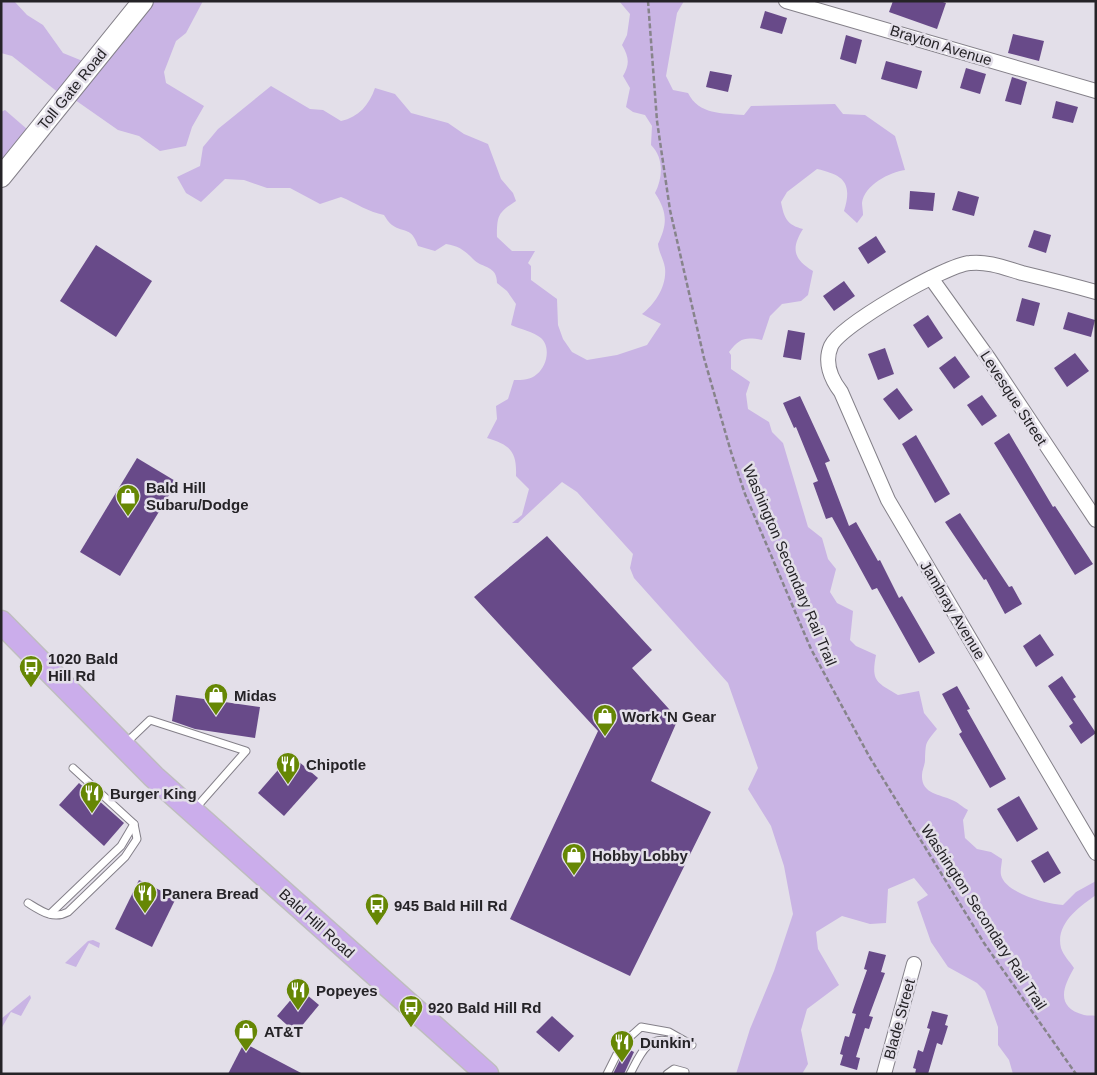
<svg xmlns="http://www.w3.org/2000/svg" width="1097" height="1075" font-family="Arial,sans-serif">
<style>
.green{fill:#c9b4e4}
.building{fill:#684a89}
.lines{fill:none;stroke-linecap:round;stroke-linejoin:round}
.lane-casing{stroke:#848089;stroke-width:9}
.street-casing{stroke:#848089;stroke-width:16}
.secondary-casing{stroke:#848089;stroke-width:22}
.primary-casing{stroke:#bebdbe;stroke-width:25}
.path{stroke:#87848b;stroke-width:2.5;stroke-dasharray:5 2.5;stroke-linecap:butt}
.lane{stroke:#fff;stroke-width:7}
.street{stroke:#fff;stroke-width:14}
.secondary{stroke:#fff;stroke-width:20}
.primary{stroke:#cbadeb;stroke-width:22}
.labels{text-anchor:middle;dominant-baseline:central;stroke-width:5;stroke-linejoin:round;paint-order:stroke}
.street-label{font-size:15px;fill:#252327;stroke:#e3dfe9}
.poi-label{font-size:15px;font-weight:bold;fill:#252327;stroke:#e3dfe9;text-anchor:start}
</style>
<rect width="100%" height="100%" fill="#e3dfe9"/>
<g class="green">
<polygon points="1,1 14,1 27,15 43,25 63,53 90,64 141,1 203,1 186,33 176,41 164,72 166,83 204,106 192,127 186,146 160,151 139,136 118,130 68,95 64,97 12,56 1,53"/>
<path d="M 619,1 L 684,1 L 677,13 L 666,76 L 673,90 L 688,93 C 699,115 722,113 744,115 L 751,106 L 835,104 L 843,114 L 865,115 L 895,136 L 905,170 C 890,172 864,185 862,203 C 862,206 863,211 863,215 L 857,223 L 844,211 C 853,182 843,175 817,169 L 787,192 L 781,202 C 784,218 787,225 803,229 C 791,248 793,259 813,271 L 808,295 L 801,301 L 782,304 L 770,316 L 762,340 C 745,337 740,338 729,352 L 731,355 L 731,369 L 750,382 L 746,394 L 748,409 L 769,422 L 772,432 L 783,443 L 808,527 L 822,538 L 828,559 L 836,569 L 830,592 L 837,603 L 853,611 L 850,640 L 856,646 L 876,655 C 871,681 876,682 898,695 L 919,691 L 924,713 L 937,729 C 925,744 926,741 925,760 C 925,765 922,770 922,775 C 921,794 940,794 952,800 C 958,802 962,807 968,810 L 963,820 L 965,838 L 977,849 L 991,852 L 1002,859 C 1002,863 1000,870 1001,875 C 1005,893 1047,904 1063,905 L 1076,892 L 1096,881 L 1096,895 C 1079,907 1055,924 1061,948 C 1063,955 1070,962 1074,968 C 1063,987 1055,1007 1084,1015 C 1088,1016 1092,1015 1096,1016 L 1096,1074 L 1013,1074 L 1009,1060 L 998,1045 L 998,1027 L 985,991 L 977,983 L 948,967 L 931,942 L 917,902 L 928,895 L 914,878 L 888,889 L 886,923 L 870,924 L 842,916 L 816,932 L 818,949 L 839,985 L 807,1009 L 801,1030 L 808,1064 L 802,1074 L 736,1074 L 750,1029 L 774,971 L 793,914 L 784,866 L 771,826 L 748,789 L 758,768 L 728,683 L 634,578 L 630,568 L 633,554 L 577,492 L 562,482 L 518,523 L 512,523 L 522,515 L 529,489 L 516,476 C 517,451 510,445 487,438 L 497,419 L 496,406 L 508,399 L 514,380 C 522,380 531,380 537,374 C 547,366 551,347 541,338 C 534,332 520,329 511,325 L 516,304 L 507,291 L 497,283 C 497,265 483,269 473,259 C 464,250 459,246 446,244 L 435,251 L 418,246 C 411,226 405,234 392,225 C 389,223 386,218 384,215 C 368,212 356,203 341,197 L 320,204 L 290,188 L 267,188 L 244,180 L 225,179 L 201,202 L 186,193 L 177,177 L 200,166 L 203,147 L 218,129 L 271,86 L 310,109 L 323,110 L 341,121 C 359,117 369,105 375,88 L 395,94 L 411,113 L 448,123 L 464,134 L 488,144 L 501,179 L 513,193 L 516,201 C 498,213 497,215 497,237 L 512,251 L 535,251 L 528,263 L 531,266 L 531,280 L 557,299 L 558,325 L 563,339 L 572,352 L 587,360 L 617,355 L 647,345 L 661,324 L 642,314 C 655,304 667,286 665,268 C 664,260 659,253 658,244 C 668,223 667,212 655,193 C 663,177 664,158 651,145 L 652,126 L 645,115 L 633,112 L 626,107 L 630,88 L 623,76 C 630,64 629,57 622,45 L 627,35 L 630,14 Z"/>
<polygon points="5,110 35,136 1,178 1,112"/>
<polygon points="93,940 100,943 99,948 89,943 76,967 65,963 88,941"/>
<polygon points="30,995 31,998 21,1016 11,1012 1,1029 1,1019"/>
</g>
<g class="building">
<polygon points="893,1 940,1 946,3 937,29 889,12"/>
<polygon points="765,11 787,18 782,34 760,28"/>
<polygon points="1013,34 1044,41 1039,61 1008,53"/>
<polygon points="846,35 862,40 856,64 840,59"/>
<polygon points="886,61 922,71 917,89 881,79"/>
<polygon points="966,68 986,74 980,94 960,88"/>
<polygon points="710,71 732,75 728,92 706,87"/>
<polygon points="1012,77 1027,82 1021,105 1005,101"/>
<polygon points="1056,101 1078,107 1073,123 1052,118"/>
<polygon points="910,191 935,193 933,211 909,209"/>
<polygon points="958,191 979,197 974,216 952,210"/>
<polygon points="1034,230 1051,235 1046,253 1028,247"/>
<polygon points="876,236 886,252 868,264 858,248"/>
<polygon points="96,245 152,281 116,337 60,301"/>
<polygon points="844,281 855,296 834,311 823,296"/>
<polygon points="1022,298 1040,303 1034,326 1016,321"/>
<polygon points="1068,312 1095,320 1091,337 1063,329"/>
<polygon points="928,315 943,338 928,348 913,325"/>
<polygon points="788,330 805,333 801,360 783,357"/>
<polygon points="885,348 894,374 878,380 868,354"/>
<polygon points="1075,353 1089,371 1067,387 1054,368"/>
<polygon points="955,356 970,377 954,389 939,368"/>
<polygon points="897,388 913,410 899,420 883,399"/>
<polygon points="982,395 997,416 982,426 967,405"/>
<polygon points="800,396 830,461 825,463 849,526 856,522 878,561 880,560 899,598 902,596 935,653 919,663 877,588 872,590 832,517 826,519 813,483 818,481 796,427 794,428 783,403"/>
<polygon points="1009,433 1053,507 1055,506 1093,564 1075,575 994,443"/>
<polygon points="916,435 950,494 935,503 902,444"/>
<polygon points="137,458 177,482 120,576 80,552"/>
<polygon points="960,513 1009,587 1012,586 1022,604 1005,614 986,579 984,580 945,522"/>
<polygon points="547,536 652,650 632,668 678,719 651,781 711,812 630,976 510,919 598,731 474,597"/>
<polygon points="1040,634 1054,655 1036,667 1023,646"/>
<polygon points="1062,676 1076,697 1073,699 1096,733 1081,744 1069,726 1073,723 1048,686"/>
<polygon points="957,686 970,709 967,710 1006,779 990,788 959,734 962,732 942,694"/>
<polygon points="176,695 260,707 255,738 195,729 172,721"/>
<polygon points="291,755 318,778 284,816 258,793"/>
<polygon points="79,783 124,823 104,846 59,805"/>
<polygon points="1019,796 1038,829 1017,842 997,809"/>
<polygon points="1048,851 1061,873 1044,883 1031,861"/>
<polygon points="139,880 176,898 152,947 115,929"/>
<polygon points="869,951 886,955 881,972 885,973 869,1016 873,1017 869,1029 865,1028 856,1057 860,1058 857,1070 840,1065 843,1055 840,1054 845,1036 849,1037 856,1014 852,1013 867,970 864,969"/>
<polygon points="300,989 319,1005 296,1033 277,1016"/>
<polygon points="932,1011 948,1015 945,1025 948,1026 942,1045 937,1043 928,1074 915,1074 916,1069 913,1068 918,1050 923,1052 930,1029 927,1028"/>
<polygon points="552,1016 574,1036 559,1052 536,1032"/>
<polygon points="244,1043 303,1074 228,1074"/>
<polygon points="626,1048 634,1052 624,1074 613,1074"/>
</g>
<g class="lines">
<g class="lane-casing">
<g id="lane">
<polyline points="126,743 150,720 246,751 194,810"/>
<path d="M 28,903 C 41,911 53,920 68,912 L 125,857 L 137,839 L 134,824 L 73,768"/>
<polyline points="50,914 121,846 134,824"/>
<polyline points="607,1074 622,1044 641,1027 669,1032 692,1045"/>
<path d="M 630,1074 C 640,1055 647,1034 672,1042"/>
<polyline points="667,1074 674,1069 685,1072"/>
</g>
</g>
<g class="street-casing">
<g id="street">
<polyline points="786,1 1096,91"/>
<polyline points="931,278 989,359 1096,520"/>
<path d="M 1096,292 C 1071,285 1047,279 1022,273 C 1005,268 988,261 970,263 C 945,265 841,325 831,346 C 824,362 831,379 841,392 L 888,500 L 1096,853"/>
<polyline points="884,1074 914,964"/>
</g>
</g>
<g class="secondary-casing">
<polyline id="secondary" points="1,177 143,1"/>
</g>
<g class="primary-casing">
<polyline id="primary" points="1,622 154,777 487,1074"/>
</g>
<polyline class="path" points="648,1 657,121 670,210 704,358 731,452 745,494 811,649 869,756 984,943 1076,1074"/>
<use href="#lane" class="lane"/>
<use href="#street" class="street"/>
<use href="#secondary" class="secondary"/>
<use href="#primary" class="primary"/>
</g>
<defs>
<g id="shop-pin" transform="scale(1.25)"><path d="M0 17L-7.5 6A9.5 9.5 0 1 1 7.5 6Z" fill="#668704" stroke="#e3dfe9"/><path d="M-5-2.5h2.3a2.7 3.5 0 0 1 5.4 0H5L5.5 6h-11ZM-1.5-2.5h3a1.5 2.3 0 0 0-3 0Z" fill="#fff"/></g>
<g id="bus-pin" transform="scale(1.25)"><path d="M0 17L-7.5 6A9.5 9.5 0 1 1 7.5 6Z" fill="#668704" stroke="#e3dfe9"/><path d="M-5-6H5V4H4V6H2V4H-2V6H-4V4H-5ZM-3.5-4V0h7V-4ZM-3.5 1.2v1.5H-2V1.2ZM2 1.2v1.5H3.5V1.2Z" fill="#fff"/></g>
<g id="restaurant-pin" transform="scale(1.25)"><path d="M0 17L-7.5 6A9.5 9.5 0 1 1 7.5 6Z" fill="#668704" stroke="#e3dfe9"/><path d="M-5-6h1v4h1v-4h1v4h1v-4h1v5L-1.5 .5V6h-2V.5L-5-1ZM5-6V6H3V1.5H1.5Q1.5-4 5-6Z" fill="#fff"/></g>
</defs>
<g fill-rule="evenodd">
<use href="#shop-pin" x="128" y="496"/>
<use href="#bus-pin" x="31" y="667"/>
<use href="#shop-pin" x="216" y="695"/>
<use href="#shop-pin" x="605" y="716"/>
<use href="#restaurant-pin" x="288" y="764"/>
<use href="#restaurant-pin" x="92" y="793"/>
<use href="#shop-pin" x="574" y="855"/>
<use href="#restaurant-pin" x="145" y="893"/>
<use href="#bus-pin" x="377" y="905"/>
<use href="#restaurant-pin" x="298" y="990"/>
<use href="#bus-pin" x="411" y="1007"/>
<use href="#shop-pin" x="246" y="1031"/>
<use href="#restaurant-pin" x="622" y="1042"/>
</g>
<g class="labels">
<g class="street-label">
<text transform="translate(941 45) rotate(17)">Brayton Avenue</text>
<text transform="translate(72 89) rotate(-51)">Toll Gate Road</text>
<text transform="translate(1014 398) rotate(57)">Levesque Street</text>
<text transform="translate(790 565) rotate(67)">Washington Secondary Rail Trail</text>
<text transform="translate(953 610) rotate(59)">Jambray Avenue</text>
<text transform="translate(984 917) rotate(57)">Washington Secondary Rail Trail</text>
<text transform="translate(317 923) rotate(42)">Bald Hill Road</text>
<text transform="translate(899 1019) rotate(-75)">Blade Street</text>
</g>
<g class="poi-label">
<text x="146" y="487">Bald Hill<tspan x="146" dy="17">Subaru/Dodge</tspan></text>
<text x="48" y="658">1020 Bald<tspan x="48" dy="17">Hill Rd</tspan></text>
<text x="234" y="695">Midas</text>
<text x="622" y="716">Work 'N Gear</text>
<text x="306" y="764">Chipotle</text>
<text x="110" y="793">Burger King</text>
<text x="592" y="855">Hobby Lobby</text>
<text x="162" y="893">Panera Bread</text>
<text x="394" y="905">945 Bald Hill Rd</text>
<text x="316" y="990">Popeyes</text>
<text x="428" y="1007">920 Bald Hill Rd</text>
<text x="264" y="1031">AT&amp;T</text>
<text x="640" y="1042">Dunkin'</text>
</g>
</g>
<rect width="1097" height="1075" fill="none" stroke="#252327" stroke-width="5"/>
</svg>
